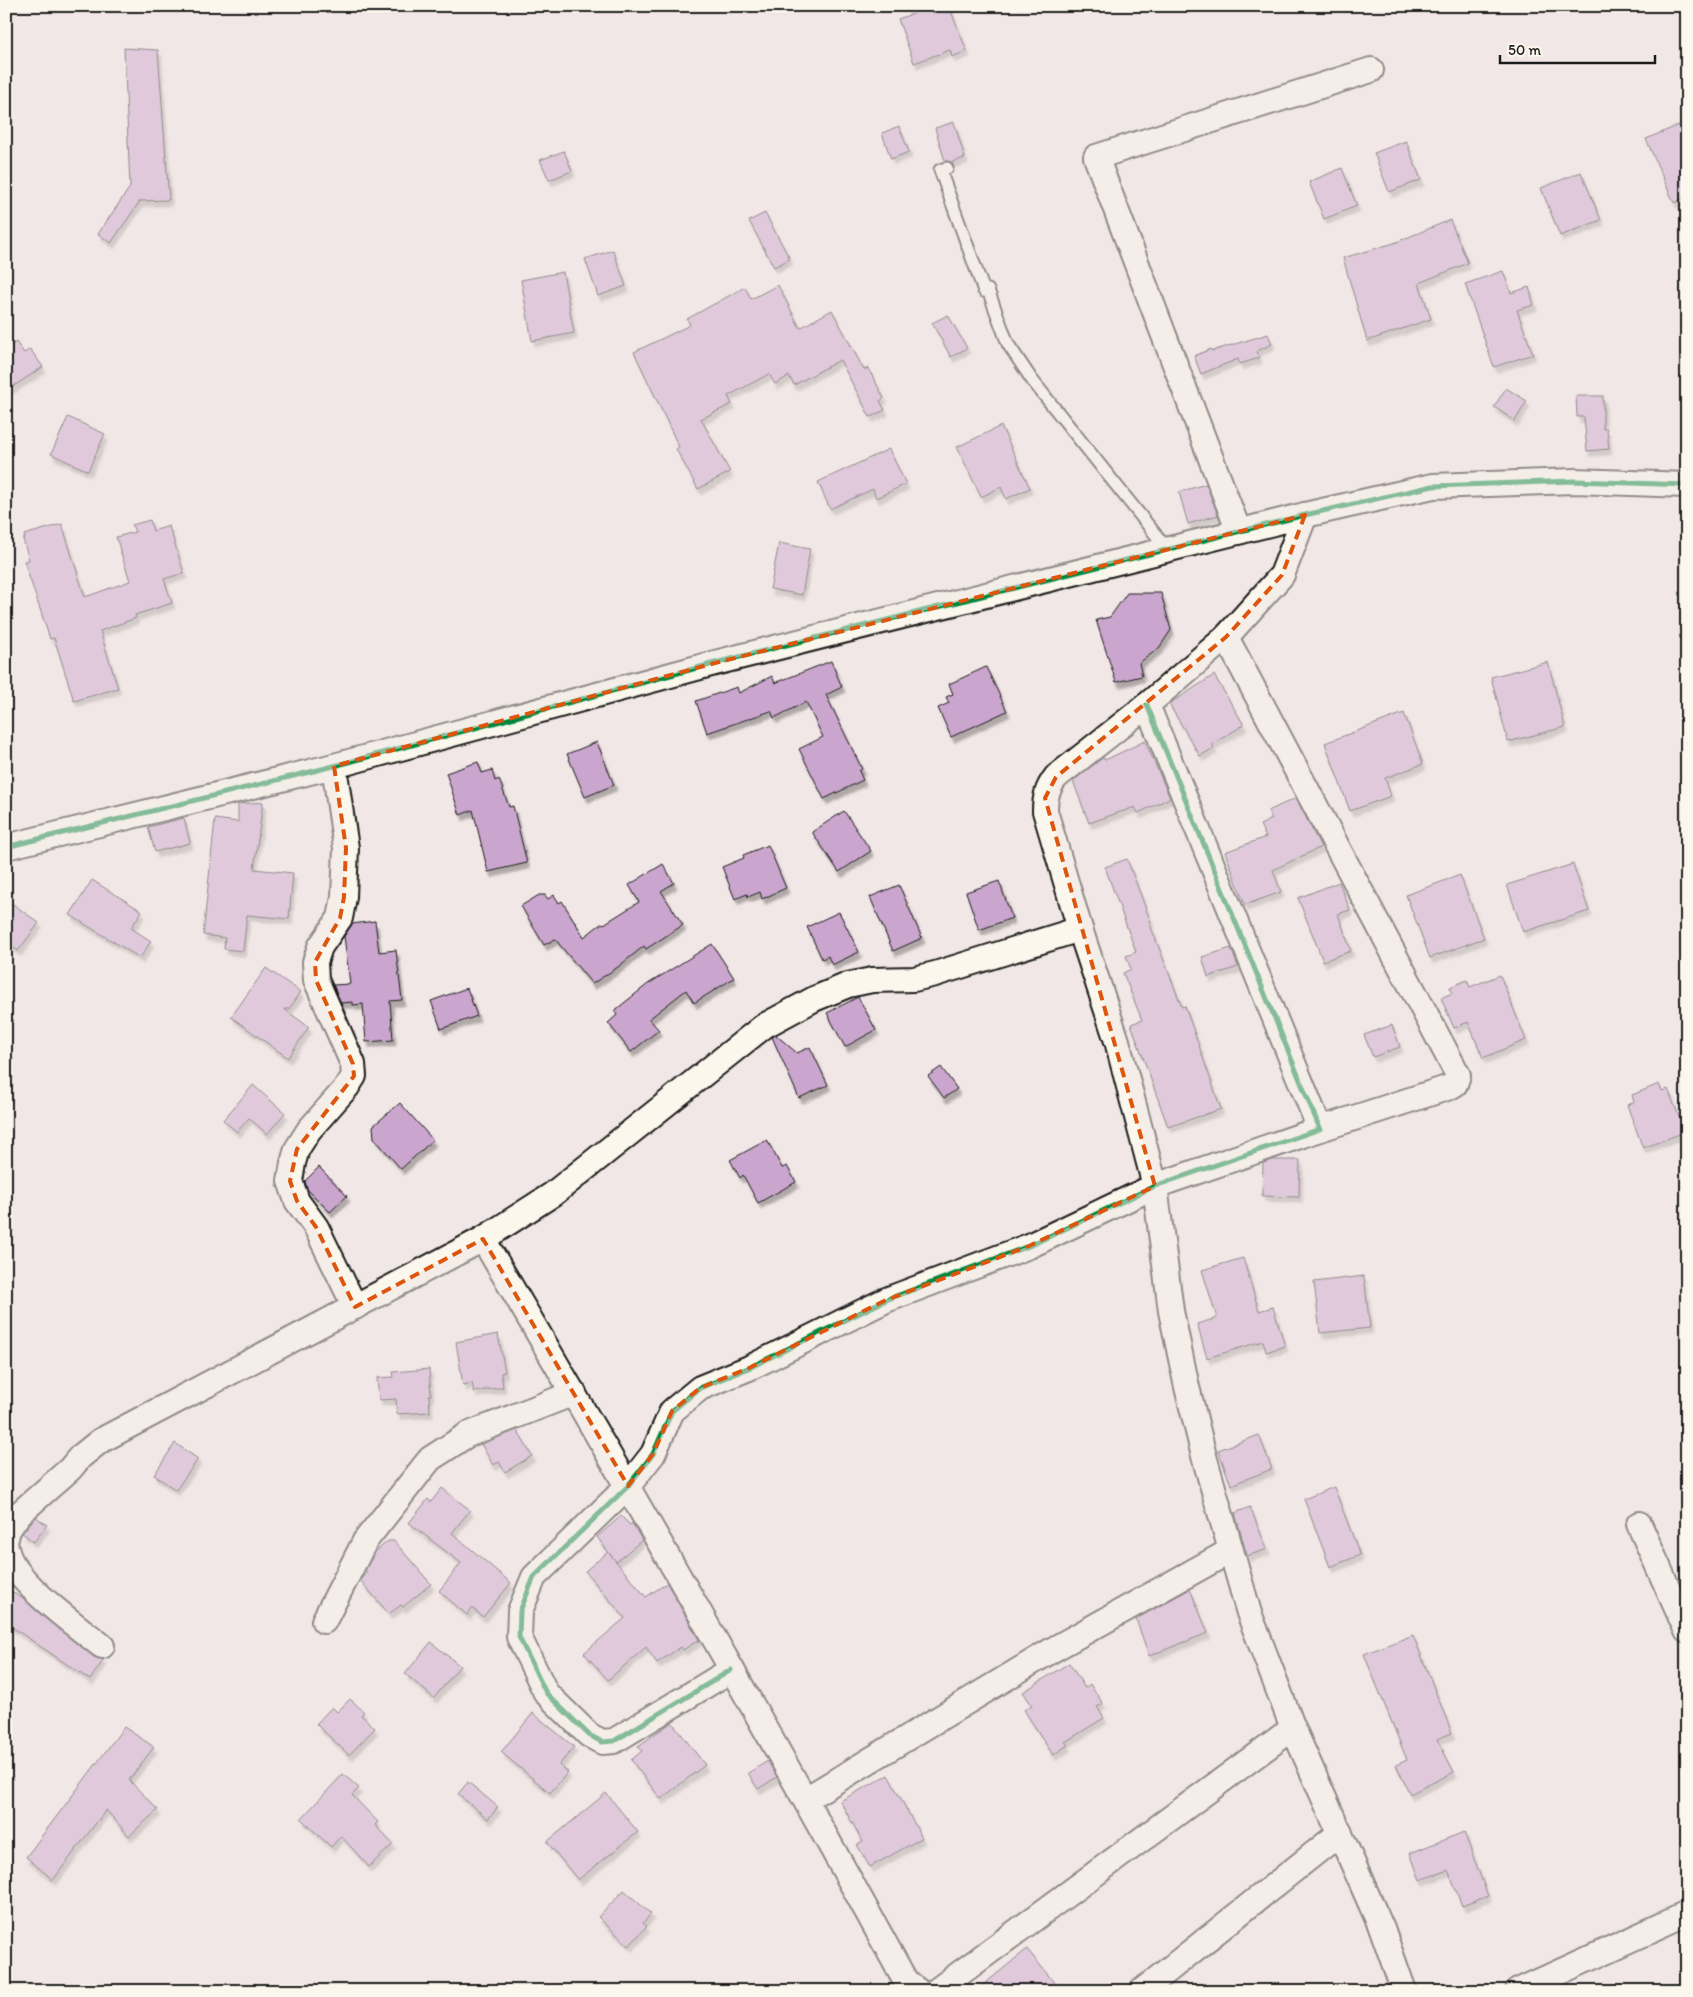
<svg xmlns="http://www.w3.org/2000/svg" width="1693" height="1997" font-family="Itim,sans-serif">
<style>
.building{fill:#caa5ce;stroke:#1c1c1c;filter:url(#shadow)}
.lines{fill:none;stroke-linecap:round;stroke-linejoin:round}
.lane-casing{stroke:#1c1c1c;stroke-width:15}
.street-casing{stroke:#1c1c1c;stroke-width:28}
.lane{stroke:#fbf7ec;stroke-width:11}
.street{stroke:#fbf7ec;stroke-width:24}
.cycleway-casing{stroke:#fbf7ec;stroke-width:8}
.cycleway{stroke:#00873e;stroke-width:5}
.marked{fill:none;stroke:#de560d;stroke-width:4;stroke-dasharray:10 6;stroke-linejoin:round}
</style>
<defs>
<filter id="shadow"><feDropShadow dx="3" dy="5.5" stdDeviation="1" flood-color="#0004"/></filter>
</defs>
<rect width="100%" height="100%" fill="#f1e7e6"/>
<filter id="ink" filterUnits="userSpaceOnUse"><feTurbulence type="fractalNoise" baseFrequency=".02" numOctaves="2"/><feDisplacementMap in="SourceGraphic" scale="10" xChannelSelector="R" yChannelSelector="G"/><feConvolveMatrix kernelMatrix="1 2 1 2 8 2 1 2 1" color-interpolation-filters="sRGB"/></filter>
<g filter="url(#ink)">
<g class="building">
<polygon points="934,6 949,6 967,51 952,57 950,50 914,63 898,19"/>
<polygon points="124,48 158,50 169,200 140,201 111,243 98,234 130,187"/>
<polygon points="954,122 965,158 952,162 945,161 935,128"/>
<polygon points="1679,125 1683,133 1687,131 1687,197 1674,203 1646,139"/>
<polygon points="899,126 909,152 891,159 882,133"/>
<polygon points="1406,141 1421,180 1389,192 1374,153"/>
<polygon points="564,151 572,171 549,180 540,160"/>
<polygon points="1342,168 1357,206 1324,219 1309,182"/>
<polygon points="1581,172 1601,220 1560,236 1541,188"/>
<polygon points="765,213 790,259 774,267 749,221"/>
<polygon points="1450,220 1468,263 1419,283 1431,319 1367,341 1343,258 1394,243"/>
<polygon points="613,250 626,286 598,296 585,259"/>
<polygon points="1503,271 1511,293 1529,287 1534,305 1517,310 1533,354 1494,367 1465,284"/>
<polygon points="563,272 574,333 532,341 521,280"/>
<polygon points="778,285 800,328 832,310 864,370 868,368 884,398 880,401 885,410 870,417 840,360 794,385 789,376 775,384 769,374 728,396 732,404 701,419 730,472 698,489 676,449 679,447 634,352 690,325 687,319 745,287 751,299"/>
<polygon points="948,315 967,348 951,357 932,323"/>
<polygon points="1268,334 1272,344 1257,351 1259,358 1240,364 1238,359 1201,374 1194,356 1211,349 1212,351"/>
<polygon points="16,342 24,353 30,349 43,367 6,391 6,348"/>
<polygon points="1506,388 1527,401 1515,421 1494,407"/>
<polygon points="1576,396 1603,396 1603,429 1607,429 1609,449 1587,451 1584,417 1577,417"/>
<polygon points="68,417 105,434 88,471 51,454"/>
<polygon points="1001,426 1030,488 1006,499 1001,487 981,497 957,447"/>
<polygon points="889,449 906,484 876,498 873,489 830,509 818,482"/>
<polygon points="1206,484 1218,515 1188,524 1179,492"/>
<polygon points="150,520 153,531 169,526 184,573 164,579 172,603 135,615 136,618 100,631 118,688 74,701 54,638 50,639 24,561 29,560 23,539 25,538 24,535 62,524 85,597 130,581 116,537 135,532 132,525"/>
<polygon points="779,543 810,549 802,595 770,589"/>
<polygon points="1127,593 1161,593 1171,630 1159,648 1139,663 1142,676 1116,682 1096,620 1110,617"/>
<polygon points="831,661 842,687 826,695 862,769 859,771 863,780 824,799 799,749 823,737 806,702 774,718 771,711 707,733 696,701 737,687 739,693 772,676 775,683"/>
<polygon points="1548,662 1565,727 1508,742 1491,677"/>
<polygon points="986,667 1007,711 951,737 938,708 949,703 946,697 953,694 949,684"/>
<polygon points="1214,675 1244,725 1212,744 1214,748 1200,756 1169,704"/>
<polygon points="1404,713 1423,764 1385,778 1391,796 1350,811 1325,743"/>
<polygon points="1145,741 1170,798 1138,813 1135,807 1089,823 1073,781 1101,759 1104,758 1105,760"/>
<polygon points="597,742 614,785 585,797 567,754"/>
<polygon points="478,762 482,773 492,770 495,781 499,779 509,807 513,806 527,863 488,872 473,810 460,815 446,773"/>
<polygon points="1296,798 1321,847 1273,870 1281,892 1245,905 1225,852 1266,837 1260,825 1272,819 1268,811"/>
<polygon points="263,802 254,869 293,873 289,919 247,915 243,951 224,949 225,938 203,935 215,819 238,822 238,804"/>
<polygon points="844,811 871,851 839,872 812,832"/>
<polygon points="184,818 190,843 155,852 148,827"/>
<polygon points="768,845 786,888 762,899 760,892 748,897 747,894 735,899 722,867 744,858 743,855"/>
<polygon points="1127,859 1151,922 1149,922 1182,1007 1185,1006 1221,1109 1168,1127 1131,1024 1142,1020 1123,973 1131,969 1126,956 1136,952 1105,867"/>
<polygon points="663,864 674,883 661,891 683,925 646,949 644,946 618,967 592,984 555,939 544,945 521,906 539,895 545,895 548,899 554,895 559,903 562,901 584,937 602,923 604,924 639,902 629,885"/>
<polygon points="1573,864 1589,911 1523,932 1507,885"/>
<polygon points="1460,875 1484,938 1430,958 1406,895"/>
<polygon points="92,880 142,911 131,928 151,941 140,958 70,915"/>
<polygon points="999,881 1012,918 979,930 966,892"/>
<polygon points="1339,882 1350,910 1338,914 1351,951 1323,961 1298,898"/>
<polygon points="899,885 922,938 893,951 870,897"/>
<polygon points="6,899 39,923 18,951 6,942"/>
<polygon points="839,912 859,952 832,965 828,956 822,959 807,927"/>
<polygon points="375,921 379,952 396,950 402,1000 390,1001 393,1040 366,1042 363,1004 353,1005 353,1002 341,1003 333,985 350,984 344,936 352,924"/>
<polygon points="712,944 734,978 694,1003 686,990 649,1019 659,1030 631,1052 608,1023 617,1015 614,1011 648,984"/>
<polygon points="1231,948 1238,967 1208,977 1202,957"/>
<polygon points="266,968 301,992 289,1009 284,1009 309,1027 288,1058 231,1017"/>
<polygon points="1500,975 1526,1040 1483,1058 1468,1022 1454,1028 1441,998 1452,993 1450,987 1467,980 1470,987"/>
<polygon points="467,988 477,1016 441,1029 431,1001"/>
<polygon points="858,997 876,1030 845,1047 827,1013"/>
<polygon points="1392,1025 1400,1047 1373,1057 1364,1035"/>
<polygon points="776,1035 797,1053 810,1047 828,1085 799,1098 772,1037"/>
<polygon points="941,1067 957,1089 944,1098 928,1076"/>
<polygon points="1659,1084 1662,1091 1668,1089 1685,1132 1643,1148 1627,1105 1634,1102 1632,1095"/>
<polygon points="253,1085 285,1113 267,1134 249,1118 237,1132 223,1120"/>
<polygon points="400,1103 433,1140 401,1169 374,1138 373,1126"/>
<polygon points="767,1140 782,1168 787,1166 796,1182 758,1203 743,1175 740,1178 730,1160"/>
<polygon points="1273,1160 1300,1160 1299,1197 1262,1196 1263,1163"/>
<polygon points="319,1167 347,1196 330,1212 307,1189 305,1181"/>
<polygon points="1243,1258 1259,1311 1273,1307 1285,1346 1266,1352 1263,1341 1207,1358 1197,1324 1217,1318 1202,1270"/>
<polygon points="1364,1276 1370,1328 1320,1333 1314,1282"/>
<polygon points="498,1334 505,1372 501,1373 503,1387 474,1392 472,1383 463,1385 456,1342"/>
<polygon points="429,1369 431,1395 429,1395 430,1412 397,1414 396,1399 379,1400 377,1378 394,1377 393,1372"/>
<polygon points="517,1430 532,1456 505,1472 499,1462 493,1465 481,1444"/>
<polygon points="1259,1435 1272,1469 1231,1485 1218,1450"/>
<polygon points="175,1443 198,1459 176,1490 154,1475"/>
<polygon points="1334,1487 1360,1555 1330,1567 1304,1499"/>
<polygon points="442,1488 470,1510 452,1533 511,1583 483,1617 472,1608 467,1615 439,1591 461,1563 409,1523 428,1499 431,1502"/>
<polygon points="1250,1507 1267,1549 1247,1556 1235,1513"/>
<polygon points="621,1516 630,1525 632,1523 642,1540 616,1562 597,1537"/>
<polygon points="36,1517 47,1525 34,1542 22,1533"/>
<polygon points="388,1541 394,1541 431,1584 403,1607 401,1605 389,1614 360,1580 367,1572 365,1570 375,1552"/>
<polygon points="608,1552 646,1597 667,1583 699,1640 683,1650 681,1647 657,1663 646,1647 608,1680 584,1653 625,1618 585,1571"/>
<polygon points="6,1588 26,1601 94,1657 104,1659 90,1680 6,1623"/>
<polygon points="1190,1589 1208,1633 1149,1656 1136,1619"/>
<polygon points="1413,1635 1452,1733 1437,1739 1454,1772 1410,1794 1396,1765 1407,1760 1364,1654"/>
<polygon points="431,1642 460,1666 434,1698 405,1674"/>
<polygon points="1069,1663 1085,1688 1090,1684 1103,1704 1097,1707 1104,1718 1065,1742 1068,1745 1053,1755 1024,1710 1032,1705 1023,1692"/>
<polygon points="350,1699 364,1712 361,1715 375,1728 349,1755 316,1724 332,1707 337,1712"/>
<polygon points="533,1713 574,1747 559,1765 568,1772 550,1793 501,1752"/>
<polygon points="672,1722 705,1765 661,1799 631,1760 642,1751 638,1746"/>
<polygon points="124,1727 154,1747 129,1780 158,1810 129,1836 106,1810 53,1880 26,1857"/>
<polygon points="768,1761 777,1777 758,1789 748,1773"/>
<polygon points="343,1774 359,1788 352,1795 378,1822 375,1825 393,1844 369,1867 341,1836 331,1847 301,1819"/>
<polygon points="888,1775 922,1838 870,1867 857,1845 863,1842 840,1801"/>
<polygon points="468,1782 498,1807 488,1819 458,1794"/>
<polygon points="606,1793 638,1832 578,1880 547,1842"/>
<polygon points="1464,1832 1488,1896 1462,1906 1448,1870 1420,1880 1410,1853"/>
<polygon points="624,1890 651,1914 643,1923 647,1926 629,1946 598,1917"/>
<polygon points="1027,1949 1061,1991 976,1991"/>
</g>
<g class="lines">
<g class="lane-casing">
<polyline id="lane" points="947,168 940,170 984,291 988,290 1008,344 1032,380 1168,550"/>
</g>
<g class="street-casing">
<g id="street">
<path d="M 1305,515 L 1282,575 L 1226,637 L 1147,705 L 1056,777 C 1047,789 1045,797 1045,811 L 1080,929 L 1117,1041 L 1155,1186 L 1171,1311 L 1187,1387 L 1204,1456 L 1249,1613 L 1293,1728 L 1382,1929 L 1404,1991"/>
<polyline points="1239,532 1096,157 1371,70"/>
<polyline points="1226,637 1458,1075 1455,1084 1450,1087 1320,1129"/>
<polyline points="334,766 346,848 344,897 340,918 320,947 315,962 316,980 353,1064 354,1076 347,1087 309,1130 297,1149 293,1163 290,1181 297,1201 316,1227 355,1307"/>
<polyline points="6,847 334,766 715,663 1305,515 1433,486 1574,481 1687,485"/>
<path d="M 483,1239 C 628,1485 769,1732 906,1982 L 918,1991"/>
<polyline points="1639,1524 1687,1631"/>
<polyline points="6,1538 8,1530 19,1514 70,1469 80,1457 100,1441 483,1239 553,1194 764,1026 814,999 848,985 872,980 914,979 935,974 1080,929"/>
<path d="M 6,1547 C 10,1580 76,1625 102,1646"/>
<polyline points="324,1621 365,1541 430,1459 467,1435 574,1393"/>
<polyline points="731,1670 614,1741 602,1742 589,1735 546,1693 519,1637 520,1611 534,1577 628,1486 653,1454 672,1411 700,1388 749,1368 886,1300 1029,1246 1155,1186 1320,1129 1147,705"/>
<polyline points="806,1799 1054,1649 1230,1551"/>
<polyline points="936,1991 1293,1728"/>
<polyline points="1142,1991 1340,1833"/>
<polyline points="1518,1991 1687,1914"/>
</g>
</g>
<use href="#lane" class="lane"/>
<use href="#street" class="street"/>
<g class="cycleway-casing">
<g id="cycleway">
<polyline points="6,847 334,766 715,663 1305,515 1433,486 1574,481 1687,485"/>
<polyline points="731,1670 614,1741 602,1742 589,1735 546,1693 519,1637 520,1611 534,1577 628,1486 653,1454 672,1411 700,1388 749,1368 886,1300 1029,1246 1155,1186 1320,1129 1147,705"/>
</g>
</g>
<use href="#cycleway" class="cycleway"/>
</g>
</g>
<path d="M0 0H1693V1997H0ZM 1305,515 L 1282,575 L 1226,637 L 1056,777 L 1045,798 L 1155,1186 L 1029,1246 L 886,1300 L 749,1368 L 700,1388 L 672,1411 L 653,1454 L 628,1486 L 483,1239 L 355,1307 L 316,1227 L 297,1201 L 290,1181 L 297,1149 L 354,1076 L 353,1064 L 316,980 L 315,962 L 340,918 L 344,897 L 346,848 L 334,766 L 715,663 Z" fill="#f1e7e6" fill-opacity=".55" fill-rule="evenodd"/>
<path class="marked" d="M 1305,515 L 1282,575 L 1226,637 L 1056,777 L 1045,798 L 1155,1186 L 1029,1246 L 886,1300 L 749,1368 L 700,1388 L 672,1411 L 653,1454 L 628,1486 L 483,1239 L 355,1307 L 316,1227 L 297,1201 L 290,1181 L 297,1149 L 354,1076 L 353,1064 L 316,980 L 315,962 L 340,918 L 344,897 L 346,848 L 334,766 L 715,663 Z"/>
<rect width="1693" height="1997" fill="none" stroke="#fbf7ec" stroke-width="25"/>
<rect x="12" y="12" width="1668" height="1972" fill="none" stroke="#1c1c1c" stroke-width="2" filter="url(#ink)"/>
<path d="M1500 55v8h155v-8" fill="none" stroke="#1c1c1c" stroke-width="2.5"/>
<text x="1508" y="55" font-size="15" fill="#1c1c1c" stroke="#fbf7ec" stroke-width="4" paint-order="stroke">50 m</text>
</svg>
